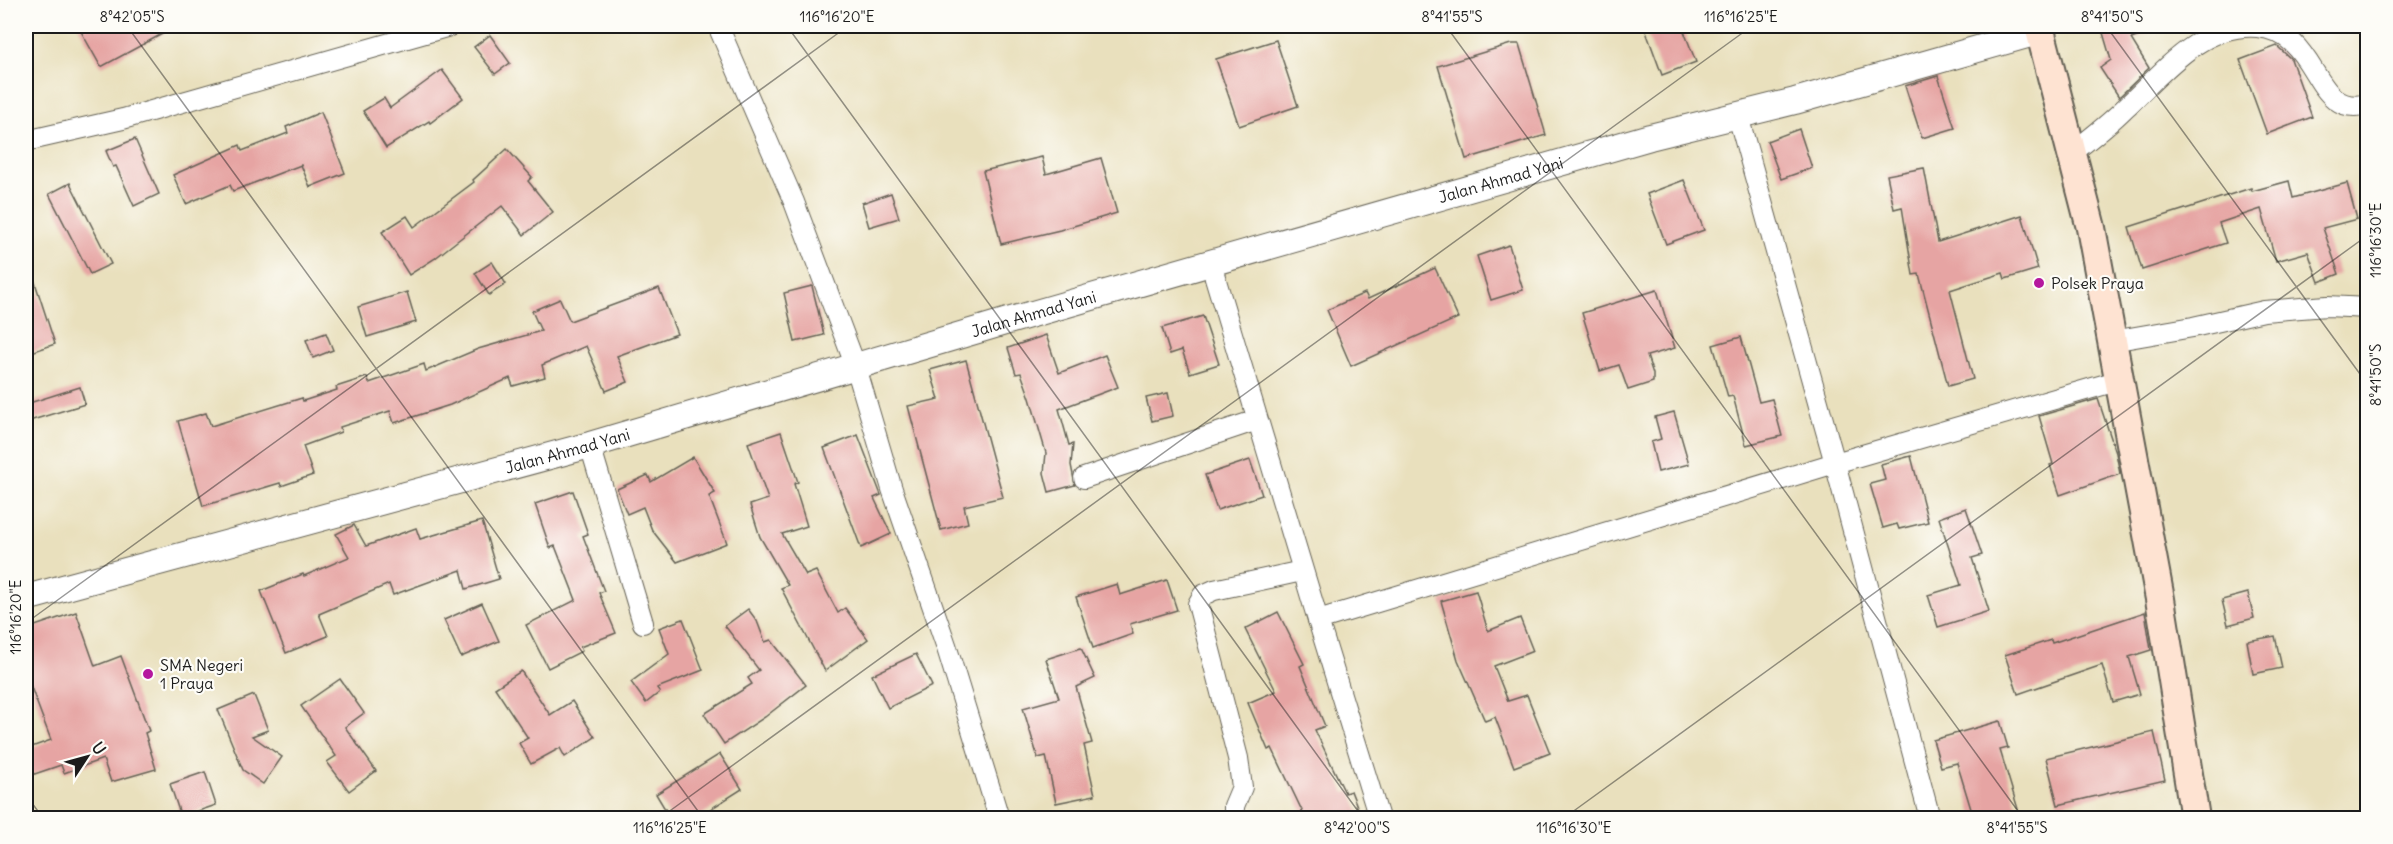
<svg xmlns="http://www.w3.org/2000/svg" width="2393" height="844" font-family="Delius,sans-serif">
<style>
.building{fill:#e6a4a3}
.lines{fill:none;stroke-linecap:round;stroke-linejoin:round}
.minor-casing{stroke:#646154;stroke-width:22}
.tertiary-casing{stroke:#646154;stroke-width:28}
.secondary-casing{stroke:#646154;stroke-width:32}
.minor{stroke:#fff;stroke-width:20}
.tertiary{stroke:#fff;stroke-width:26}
.secondary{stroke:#fee3d2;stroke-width:28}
.ticks{fill:none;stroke:#1c1c1c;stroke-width:1.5;stroke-opacity:0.45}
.poi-dot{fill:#b5179e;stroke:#fdfcf7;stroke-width:2}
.labels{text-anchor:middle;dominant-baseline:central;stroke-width:4.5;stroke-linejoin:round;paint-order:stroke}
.street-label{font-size:16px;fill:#1c1c1c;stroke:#fdfcf7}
.poi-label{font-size:16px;fill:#1c1c1c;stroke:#fdfcf7;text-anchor:start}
.neatline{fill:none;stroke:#1c1c1c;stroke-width:2}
.ticks-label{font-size:15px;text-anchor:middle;fill:#1c1c1c}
</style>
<rect width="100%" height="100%" fill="#fdfcf7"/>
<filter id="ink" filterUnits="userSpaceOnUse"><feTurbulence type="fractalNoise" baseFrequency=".0167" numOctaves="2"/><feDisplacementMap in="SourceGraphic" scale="12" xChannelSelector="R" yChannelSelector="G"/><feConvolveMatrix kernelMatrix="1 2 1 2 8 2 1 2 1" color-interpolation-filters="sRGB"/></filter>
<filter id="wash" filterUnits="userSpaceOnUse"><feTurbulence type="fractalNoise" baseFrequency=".008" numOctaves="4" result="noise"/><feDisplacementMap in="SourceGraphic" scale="24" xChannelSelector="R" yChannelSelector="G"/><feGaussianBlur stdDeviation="1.35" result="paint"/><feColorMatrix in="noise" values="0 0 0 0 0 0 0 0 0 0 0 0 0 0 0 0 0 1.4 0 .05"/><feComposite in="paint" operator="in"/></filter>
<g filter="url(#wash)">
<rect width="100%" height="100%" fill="#e9e0bd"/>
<g id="blocks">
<g class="building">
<polygon points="78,26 177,26 101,67"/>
<polygon points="1644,26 1682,26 1696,62 1662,75"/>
<polygon points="2101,26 2161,26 2162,28 2131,39 2149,68 2119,97 2100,68 2111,60"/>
<polygon points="490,35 510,63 495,74 474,47"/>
<polygon points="1276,40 1298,106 1239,126 1216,59"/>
<polygon points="1511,44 1519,44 1546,135 1466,159 1438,66"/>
<polygon points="2277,46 2291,59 2312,117 2267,134 2240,60"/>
<polygon points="442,70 463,98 430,123 429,121 386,148 363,111 384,98 390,108"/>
<polygon points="1938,76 1955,128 1922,138 1905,86"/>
<polygon points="321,112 345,173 310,187 301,165 233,191 230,185 186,204 173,175 240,145 242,151 288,133 286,127"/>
<polygon points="1799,129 1812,168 1781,179 1767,141"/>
<polygon points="135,139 159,194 134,206 116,166 113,167 106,151"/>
<polygon points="507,149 532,177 528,181 553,212 524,235 502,206 434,259 409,275 382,232 407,216 414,227 474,182 473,180"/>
<polygon points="1042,157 1046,174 1101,158 1117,213 1060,230 1001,244 983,171"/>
<polygon points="1924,168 1938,242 2022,215 2038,269 2005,279 2003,273 1950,290 1973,379 1948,386 1919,274 1913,275 1902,207 1894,209 1887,175"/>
<polygon points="1684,180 1704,230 1666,244 1647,194"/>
<polygon points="2289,181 2293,198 2347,183 2357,219 2323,228 2339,274 2319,282 2308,252 2276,261 2261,209 2219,223 2226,243 2142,270 2129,227 2251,188 2252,191"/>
<polygon points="70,183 111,264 90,274 49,194"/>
<polygon points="891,193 899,218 869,227 862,203"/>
<polygon points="1509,245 1523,290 1491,300 1477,256"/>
<polygon points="492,262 506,284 489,295 475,273"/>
<polygon points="26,264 29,264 55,344 26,354"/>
<polygon points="1435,268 1458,318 1351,366 1327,310 1365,293 1368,299"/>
<polygon points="812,286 824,335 795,342 784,293"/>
<polygon points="659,288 677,334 617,356 628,382 606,391 586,346 542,365 545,377 513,386 510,378 450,405 394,423 390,411 340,427 341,432 303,446 313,475 281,486 280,483 203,506 178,421 206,413 211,426 302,398 303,401 337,390 336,387 367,377 369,383 424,364 426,371 478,349 541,331 532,311 560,299 570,321"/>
<polygon points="1657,290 1675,348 1647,356 1653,374 1653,382 1628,390 1619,365 1600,371 1582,313"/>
<polygon points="407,292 416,322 367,337 358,307"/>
<polygon points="1203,316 1219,364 1190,373 1182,350 1170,354 1162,328"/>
<polygon points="326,333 333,350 313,358 306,340"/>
<polygon points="1046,335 1059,373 1105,355 1118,387 1059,409 1069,445 1073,444 1071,465 1075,485 1049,492 1044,473 1046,453 1030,398 1021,373 1016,374 1008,348"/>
<polygon points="1741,337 1759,402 1772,399 1782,436 1746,445 1733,396 1728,397 1713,345"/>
<polygon points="966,360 1003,497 964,506 968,523 941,530 908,406 939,399 930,370"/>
<polygon points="80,387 85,404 26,422 26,404"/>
<polygon points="1168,393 1173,416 1152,421 1146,398"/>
<polygon points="2098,399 2116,453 2120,474 2060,495 2050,465 2053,464 2039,416"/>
<polygon points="1674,412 1689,464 1658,472 1651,442 1661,439 1655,417"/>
<polygon points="781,432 798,482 794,484 807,526 782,534 806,575 816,571 838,613 845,608 868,639 825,671 781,588 788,585 760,537 750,505 768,499 748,443"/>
<polygon points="858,435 881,495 874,498 891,534 861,548 824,448"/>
<polygon points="1911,456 1928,522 1899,529 1897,524 1883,528 1870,484 1885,480 1881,464"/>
<polygon points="693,457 715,493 709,496 727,543 677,562 652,530 643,507 627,514 617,489 648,475 651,482"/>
<polygon points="1250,460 1262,495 1217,510 1205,475"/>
<polygon points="573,491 588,534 583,536 604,591 599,593 616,633 580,647 582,651 548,668 526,625 576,600 555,546 550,548 535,504"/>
<polygon points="1966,508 1982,555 1972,558 1989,611 1938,627 1928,595 1961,585 1939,518"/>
<polygon points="482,521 499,579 466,589 461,570 393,595 389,584 319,614 328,636 286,653 261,591 303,574 304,576 349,557 336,534 354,525 366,546 416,528 420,539"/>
<polygon points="1167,580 1177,610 1130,624 1133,634 1093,648 1076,597 1117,584 1120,595"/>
<polygon points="1476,591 1488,631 1520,618 1533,651 1494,666 1508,701 1527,695 1550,753 1514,767 1495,717 1485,721 1458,660 1441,601"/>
<polygon points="2248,593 2254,618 2228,625 2222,600"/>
<polygon points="482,603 499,641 461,657 444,620"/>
<polygon points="748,609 757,621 765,642 771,640 806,685 765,717 724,744 704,714 752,684 748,678 759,670 725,626"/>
<polygon points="76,612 95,666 121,656 149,731 145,733 156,769 111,782 103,759 64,773 61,765 26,777 26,749 51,740 26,674 26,629"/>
<polygon points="1278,612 1304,664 1300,666 1325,726 1315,730 1345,793 1351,791 1362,819 1306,819 1272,748 1268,750 1248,703 1276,691 1245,629"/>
<polygon points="2145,612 2151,650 2129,657 2140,694 2113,702 2102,665 2018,694 2005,655 2051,640 2052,643"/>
<polygon points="683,619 703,670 657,688 660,692 646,703 631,682 669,654 659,628"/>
<polygon points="2275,636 2282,668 2253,674 2247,641"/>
<polygon points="1081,648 1095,678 1076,687 1092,743 1084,745 1095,795 1056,803 1046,756 1038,758 1023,708 1059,698 1046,659"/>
<polygon points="916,654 932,686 888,708 872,675"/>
<polygon points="521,671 550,715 572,701 595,737 565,757 560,748 531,764 519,743 528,738 495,688"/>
<polygon points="340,679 364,713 345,727 376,771 349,791 327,762 336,756 301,706"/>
<polygon points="254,695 268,730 252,736 282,757 263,784 243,770 218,710"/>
<polygon points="2000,721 2008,748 2000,750 2021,819 1974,819 1957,763 1941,767 1933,740"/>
<polygon points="2154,732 2165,780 2058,805 2046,758"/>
<polygon points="720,754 742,789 695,819 671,819 656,794"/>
<polygon points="205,772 216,805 181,817 170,784"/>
</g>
</g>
</g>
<g filter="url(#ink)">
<use href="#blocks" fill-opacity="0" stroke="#646154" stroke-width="1.5"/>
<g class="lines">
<g class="minor-casing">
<g id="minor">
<polyline points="718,26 794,202 856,367 892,489 946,645 999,818"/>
<polyline points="1738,116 1835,463 1930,818"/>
<polyline points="26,141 123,119 450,26"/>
<path d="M 2073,152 C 2091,138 2109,124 2125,108 C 2162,74 2200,23 2257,27 C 2321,32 2311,120 2368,104"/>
<polyline points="1211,264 1318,620"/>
<polyline points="2112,341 2193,327 2264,311 2327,306 2368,308"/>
<polyline points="590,445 643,623"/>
<polyline points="1084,478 1257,420"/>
<polyline points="1234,818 1234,806 1242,787 1238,758 1198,604 1203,595 1214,590 1302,571"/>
<polyline points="1379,818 1318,620 1835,463 2120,380"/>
</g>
</g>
<g class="tertiary-casing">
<g id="tertiary">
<path id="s1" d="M 26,598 L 590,445 L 1008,321 L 1650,137 L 1795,101 L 2041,31"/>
</g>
</g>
<g class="secondary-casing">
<polyline id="secondary" points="2039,26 2091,228 2160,599 2195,818"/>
</g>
<use href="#minor" class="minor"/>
<use href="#tertiary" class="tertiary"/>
<use href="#secondary" class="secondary"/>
</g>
</g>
<path class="ticks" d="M 127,26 L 703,818M 787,26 L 1363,818M 1446,26 L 2023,818M 2106,26 L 2368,385M 26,623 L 848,26M 26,795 L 43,818M 660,818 L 1752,26M 1564,818 L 2368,235"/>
<g class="poi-dot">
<circle cx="2039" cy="283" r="6"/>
<circle cx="148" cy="674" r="6"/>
</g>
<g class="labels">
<g class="street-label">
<text stroke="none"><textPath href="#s1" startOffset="1533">Jalan Ahmad Yani</textPath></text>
<text stroke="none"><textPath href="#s1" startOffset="1047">Jalan Ahmad Yani</textPath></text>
<text stroke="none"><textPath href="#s1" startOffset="561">Jalan Ahmad Yani</textPath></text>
</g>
<g class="poi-label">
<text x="2051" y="283">Polsek Praya</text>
<text x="160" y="665">SMA Negeri<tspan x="160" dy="18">1 Praya</tspan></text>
</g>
</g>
<rect width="2393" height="844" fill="none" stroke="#fdfcf7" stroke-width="66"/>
<g transform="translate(87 757) rotate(54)" stroke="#fdfcf7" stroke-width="4.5" paint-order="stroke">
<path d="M0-4.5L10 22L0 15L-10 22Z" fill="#1c1c1c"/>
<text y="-9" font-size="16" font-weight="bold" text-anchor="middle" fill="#1c1c1c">U</text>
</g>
<rect x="33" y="33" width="2327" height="778" class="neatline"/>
<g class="ticks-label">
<text x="132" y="22">8°42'05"S</text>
<text x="837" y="22">116°16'20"E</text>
<text x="1452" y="22">8°41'55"S</text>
<text x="1741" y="22">116°16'25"E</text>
<text x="2112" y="22">8°41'50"S</text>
<text transform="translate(2376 240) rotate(-90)" y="5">116°16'30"E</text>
<text transform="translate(2376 375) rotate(-90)" y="5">8°41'50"S</text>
<text transform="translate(16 617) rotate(-90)" y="5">116°16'20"E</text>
<text x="670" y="833">116°16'25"E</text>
<text x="1357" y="833">8°42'00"S</text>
<text x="1574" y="833">116°16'30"E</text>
<text x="2017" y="833">8°41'55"S</text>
</g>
</svg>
